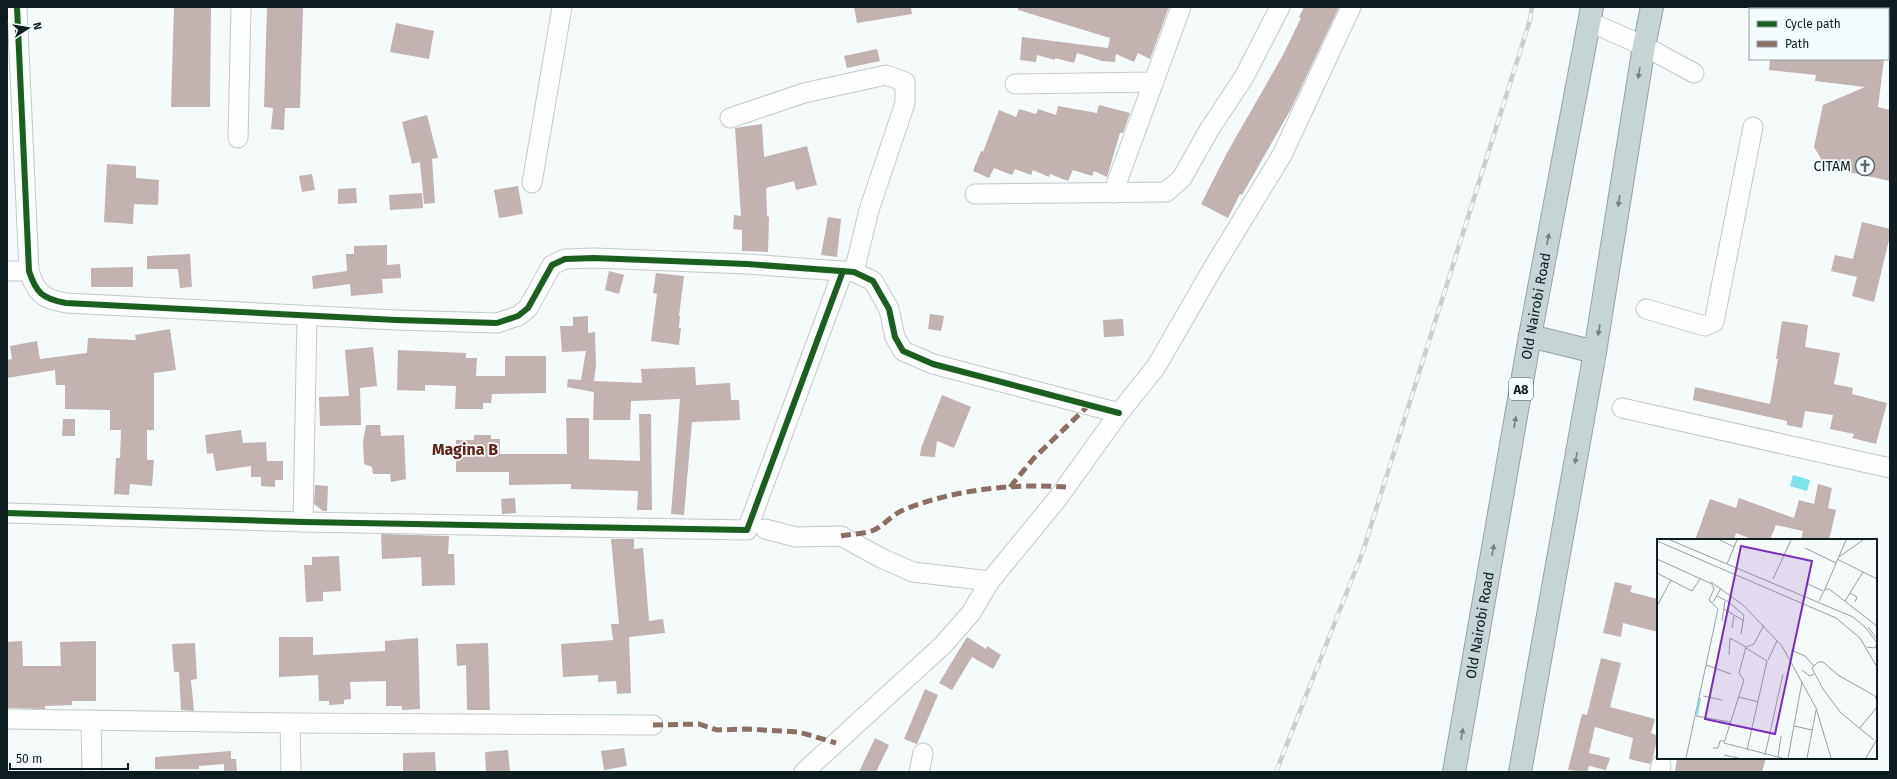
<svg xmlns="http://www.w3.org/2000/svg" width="1897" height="779" font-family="'Fira Sans',sans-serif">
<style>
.water{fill:#7ce2ed}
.building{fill:#c2b2b0}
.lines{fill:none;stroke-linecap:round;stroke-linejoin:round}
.minor-casing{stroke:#c1cbcc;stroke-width:21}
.highway-casing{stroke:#95a4a6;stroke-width:24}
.minor{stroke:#fefefe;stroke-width:19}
.highway{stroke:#c7d4d5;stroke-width:22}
.rail-casing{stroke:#cbcece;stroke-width:4.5}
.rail{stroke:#f3fbfc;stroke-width:3;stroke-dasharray:9;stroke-linecap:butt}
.quiet{stroke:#8d6e63;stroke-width:5;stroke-dasharray:10 5;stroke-linecap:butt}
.cycleway-casing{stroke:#f3fbfc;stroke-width:8}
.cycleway{stroke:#1b5e20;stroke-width:6}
.oneway{fill:#748284}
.labels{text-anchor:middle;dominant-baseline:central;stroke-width:3.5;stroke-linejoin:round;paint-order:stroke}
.shield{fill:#f3fbfc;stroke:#536062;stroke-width:1}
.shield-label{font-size:13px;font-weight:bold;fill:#0e1e20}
.poi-label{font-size:14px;fill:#0e1e20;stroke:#f3fbfc;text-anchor:end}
.street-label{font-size:14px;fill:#0e1e20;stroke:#f3fbfc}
.quarter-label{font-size:16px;font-weight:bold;fill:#642118;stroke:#f3fbfc}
.inset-river{fill:none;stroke:#7ce2ed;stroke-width:2}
.inset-road{fill:none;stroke:#99a2a3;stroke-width:1}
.view{fill:#7b2cbf;fill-opacity:0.15;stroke:#7b2cbf;stroke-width:2}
.inset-edge{fill:none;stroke:#0e1e20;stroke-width:2}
</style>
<rect width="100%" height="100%" fill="#f5fafa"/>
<polygon class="water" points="1793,475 1810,480 1807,491 1790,486"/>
<g class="building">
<polygon points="174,7 211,7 210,107 171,107"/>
<polygon points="267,7 303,7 300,108 285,108 284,130 271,129 273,108 264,107"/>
<polygon points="854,7 911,7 912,14 857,23"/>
<polygon points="1018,7 1169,7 1150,59 1138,53 1134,62 1116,54 1115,62 1102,61 1077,53 1074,63 1055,58 1055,60 1037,55 1036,62 1020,60 1022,37 1108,48 1110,38 1018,10"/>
<polygon points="1304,7 1339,7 1291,109 1242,195 1240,194 1228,218 1201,204 1228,151 1283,55 1301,18 1299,17"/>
<polygon points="396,23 434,31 429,59 390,52"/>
<polygon points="877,49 880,61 847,68 844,56"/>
<polygon points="1770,59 1884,59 1878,107 1890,110 1890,181 1826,167 1814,147 1823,105 1865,87 1815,81 1816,75 1769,70"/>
<polygon points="1099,105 1130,113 1123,133 1120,133 1107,177 1094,171 1092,176 1073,170 1068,181 1050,174 1049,177 1033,170 1031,175 1015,169 1012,175 994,168 989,178 973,171 981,151 983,152 999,110 1016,117 1019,109 1036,114 1038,109 1056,115 1058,106 1097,113"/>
<polygon points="427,115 438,158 432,159 435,203 424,204 420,162 412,164 402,122"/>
<polygon points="762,124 764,157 807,146 817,185 796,190 794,181 766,188 767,216 769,217 768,252 742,251 742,230 733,229 734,215 741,216 735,128"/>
<polygon points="107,164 136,166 136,178 159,180 158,205 134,204 133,224 104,222"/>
<polygon points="312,174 315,190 302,192 299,176"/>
<polygon points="518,186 523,214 499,218 494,190"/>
<polygon points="356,188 357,203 338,204 338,189"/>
<polygon points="422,193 423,208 390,210 389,195"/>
<polygon points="828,217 841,219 837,257 821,255"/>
<polygon points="1862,222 1890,229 1890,236 1874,302 1852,296 1857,277 1831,271 1835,255 1853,259"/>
<polygon points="387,245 387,265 400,264 401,278 382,279 383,293 351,296 350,284 313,289 312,276 347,271 346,254 354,254 354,246"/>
<polygon points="190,254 192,287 180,288 178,269 147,269 147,256"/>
<polygon points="133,267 133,287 91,287 91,268"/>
<polygon points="609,271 624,275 619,294 605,290"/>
<polygon points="656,273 684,276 679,316 680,316 679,328 681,328 679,345 651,341 657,294 653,293"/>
<polygon points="930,314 944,316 941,331 928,329"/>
<polygon points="588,316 588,333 595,332 596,366 594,381 642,383 641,369 695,367 696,385 730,383 731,400 739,400 740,420 692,422 684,515 671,514 680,399 631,401 630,420 593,420 594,392 567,387 568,379 581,380 586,351 562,352 560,326 573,326 573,317"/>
<polygon points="1123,319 1124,336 1104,337 1103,320"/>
<polygon points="1782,321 1808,325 1805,347 1840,353 1834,384 1853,388 1852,394 1887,403 1876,444 1852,438 1854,434 1830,429 1833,415 1805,411 1802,428 1787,425 1787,421 1693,400 1695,387 1770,404 1778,359 1776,359"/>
<polygon points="170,329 176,370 154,373 154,430 147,430 147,460 154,460 152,486 130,484 129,495 114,494 116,458 120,458 121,430 110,430 110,410 65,409 65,385 56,385 55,370 7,378 7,360 12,359 10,346 37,341 40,359 87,353 88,338 136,340 135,335"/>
<polygon points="373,347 377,386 360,388 361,425 320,426 319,397 349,396 345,350"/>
<polygon points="398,350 466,353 466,358 477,358 476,376 505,376 505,356 546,356 546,393 492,394 491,403 483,403 483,409 455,409 456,386 425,385 425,391 397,390"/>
<polygon points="942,395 971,407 954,448 937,441 935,457 920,456 921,448"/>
<polygon points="639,414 651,414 652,510 637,510 638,491 571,489 571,484 509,485 509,472 456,472 456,440 474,440 474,435 491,435 491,439 500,439 500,454 567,454 566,418 589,418 589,459 640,461"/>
<polygon points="63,419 75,419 75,436 62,436"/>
<polygon points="366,425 380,425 381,436 404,435 406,479 391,482 390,474 373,474 372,467 364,464 363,442"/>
<polygon points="241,430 243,443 266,442 267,461 283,461 283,480 275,480 275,487 261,486 261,477 251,477 251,466 216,471 213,453 207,454 205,435"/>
<polygon points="1818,484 1832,488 1828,508 1836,510 1829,540 1801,540 1803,531 1776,525 1770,540 1754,540 1736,533 1734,540 1695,540 1710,499 1736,508 1739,498 1794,518 1799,500 1814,504"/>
<polygon points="315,485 328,486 327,511 323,511 314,504"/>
<polygon points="515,498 516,513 502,514 501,499"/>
<polygon points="381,534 449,536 448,554 454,554 455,585 422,586 421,557 382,559"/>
<polygon points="611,539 634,539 634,549 643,548 649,621 663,619 665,633 629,637 631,693 617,694 616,681 598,682 598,675 563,677 561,644 613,640 611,624 619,624"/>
<polygon points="339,556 341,591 323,592 323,601 306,602 304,565 312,565 312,557"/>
<polygon points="1615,582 1632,586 1630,592 1658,599 1658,632 1623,623 1621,637 1603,633"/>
<polygon points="279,637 313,637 313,655 385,651 385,641 418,638 420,709 402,710 402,706 386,706 386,681 350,682 351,699 344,700 344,704 329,705 329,701 319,701 318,675 279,677"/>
<polygon points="967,637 986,649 987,646 1001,655 993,669 972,657 952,690 939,683"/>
<polygon points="22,641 23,666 61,666 60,642 96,641 96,701 72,701 72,705 45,706 45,709 7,708 7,642"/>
<polygon points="195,643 197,679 191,680 194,711 181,710 179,672 174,672 172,644"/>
<polygon points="488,643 490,710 467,710 466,665 457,666 456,644"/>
<polygon points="1601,658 1621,663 1610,707 1655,719 1651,733 1658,736 1653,757 1650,764 1629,759 1633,738 1595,727 1589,753 1610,758 1606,770 1589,766 1587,772 1568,770 1582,714 1587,715"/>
<polygon points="925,689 938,695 917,744 904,739"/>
<polygon points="875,738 889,745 876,772 859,772"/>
<polygon points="624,748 627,766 604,770 601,751"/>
<polygon points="508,750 510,772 486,772 485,752"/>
<polygon points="231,751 231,759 236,759 237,772 224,772 224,764 199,766 199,769 155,769 155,757"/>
<polygon points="435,752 436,772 403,772 403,753"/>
<polygon points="1677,758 1766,758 1762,772 1675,772"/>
</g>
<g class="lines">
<g class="minor-casing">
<g id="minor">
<path d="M 17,7 L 29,271 C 36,293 43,299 66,303 L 396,320 L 497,323 L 518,316 L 528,308 L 552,265 L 565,259 L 594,258 L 747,264 L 854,272 L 873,281 L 889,309 L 895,337 L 903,351 L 933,364 L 1119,413"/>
<polyline points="1590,22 1644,46 1694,73"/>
<polyline points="1015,84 1154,82"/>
<polyline points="730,118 804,93 886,75 905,82 905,103 869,210 854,272"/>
<polyline points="238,138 241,7"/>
<polyline points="532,183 562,7"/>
<polyline points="1113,193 1181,7"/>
<polyline points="975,194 1166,192 1182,178 1209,130 1244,77 1280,7"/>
<polyline points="7,271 29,271"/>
<polyline points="1646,309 1705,326 1714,322 1753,127"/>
<polyline points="1622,408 1890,468"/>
<polyline points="7,513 303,522 747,530 843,271"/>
<polyline points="303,522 307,316"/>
<polyline points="765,529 796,537 841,536 881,558 913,572 990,581"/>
<polyline points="7,719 290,723 653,725"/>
<polyline points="91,720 92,772"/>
<polyline points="290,723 291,772"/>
<polyline points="804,772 943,645 971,613 990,581 1058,498 1119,413 1156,367 1213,268 1282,155 1351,7"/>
<polyline points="919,772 923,753"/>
<polyline points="1660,772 1661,765"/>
</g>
</g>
<g class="highway-casing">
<g id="highway">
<polyline points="1530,336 1595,352"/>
<path id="s1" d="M 1454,772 L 1530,336 L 1592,7"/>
<polyline points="1520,772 1595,352 1644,46 1652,7"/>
</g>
</g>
<use href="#minor" class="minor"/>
<use href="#highway" class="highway"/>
<g class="rail-casing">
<polyline id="rail" points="1276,772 1363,551 1530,20 1532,7"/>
</g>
<use href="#rail" class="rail"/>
<g class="quiet">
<polyline points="1010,487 1034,458 1089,405"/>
<path d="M 841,536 C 850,534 865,534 874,530 C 884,525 891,516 901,511 C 950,490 1014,483 1066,487"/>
<polyline points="653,725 699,724 717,730 746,729 799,732 836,743"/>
</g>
<g class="cycleway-casing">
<g id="cycleway">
<path d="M 17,7 L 29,271 C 36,293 43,299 66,303 L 396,320 L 497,323 L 518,316 L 528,308 L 552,265 L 565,259 L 594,258 L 747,264 L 854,272 L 873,281 L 889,309 L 895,337 L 903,351 L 933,364 L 1119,413"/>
<polyline points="7,513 303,522 747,530 843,271"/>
</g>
</g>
<use href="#cycleway" class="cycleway"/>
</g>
<defs><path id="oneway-solid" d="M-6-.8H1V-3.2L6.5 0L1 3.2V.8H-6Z"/></defs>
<g class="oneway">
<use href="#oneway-solid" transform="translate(1639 73) rotate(99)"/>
<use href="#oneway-solid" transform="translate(1619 201) rotate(99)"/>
<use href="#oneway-solid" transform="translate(1548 239) rotate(-79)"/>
<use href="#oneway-solid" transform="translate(1599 330) rotate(99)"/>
<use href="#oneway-solid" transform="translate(1515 422) rotate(-80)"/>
<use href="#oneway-solid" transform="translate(1576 458) rotate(101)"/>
<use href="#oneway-solid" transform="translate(1493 550) rotate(-80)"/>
<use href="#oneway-solid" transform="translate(1462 734) rotate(-80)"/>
</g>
<defs>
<g id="church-ring" transform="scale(1)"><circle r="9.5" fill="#f3fbfc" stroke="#5f6b6c" stroke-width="1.5"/><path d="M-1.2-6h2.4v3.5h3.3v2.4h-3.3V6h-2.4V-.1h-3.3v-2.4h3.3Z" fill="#5f6b6c"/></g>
</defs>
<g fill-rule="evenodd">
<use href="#church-ring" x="1865" y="166"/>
</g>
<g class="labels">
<rect class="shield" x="1509" y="378" width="24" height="22" rx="3"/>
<g class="shield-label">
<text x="1521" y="389">A8</text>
</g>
<g class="poi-label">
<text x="1851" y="166">CITAM</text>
</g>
<g class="street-label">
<text stroke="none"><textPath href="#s1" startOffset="473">Old Nairobi Road</textPath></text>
<text stroke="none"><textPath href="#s1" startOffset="149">Old Nairobi Road</textPath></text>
</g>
<g class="quarter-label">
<text x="465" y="449">Magina B</text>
</g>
</g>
<g transform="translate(1657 539)">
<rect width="220" height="220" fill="#f5fafa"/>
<path class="inset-river" d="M 40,176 L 43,159"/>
<path class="inset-road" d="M 13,1 L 196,78 L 209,89 L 220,104M 63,1 L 77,8M 0,2 L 179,79 L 203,99 L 220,128M 148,9 L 179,24M 182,18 L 206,1M 0,20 L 55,45 L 57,50 L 52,61 L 61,70 L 29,219M 180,20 L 220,40M 70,25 L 80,1M 0,34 L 35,52 L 43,40M 116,40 L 134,1M 54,43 L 86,66 L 125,107 L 159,169 L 174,219M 149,44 L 166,52M 168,50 L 189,1M 193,54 L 200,58 L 198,63M 60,57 L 70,62 L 87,76 L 84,95M 162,62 L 168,50 L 172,50 L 220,87M 188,62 L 206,33M 56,63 L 64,49M 0,67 L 14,41M 67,70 L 87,82M 65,82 L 68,62M 107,86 L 97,105 L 89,108 L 82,134 L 87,141 L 67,204 L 125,219M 211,88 L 220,100M 75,89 L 77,77M 210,108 L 218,109 L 220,103M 89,109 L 110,122 L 90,211M 134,111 L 148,117 L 157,127M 72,116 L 73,99 L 89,108M 111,121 L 120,102M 49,126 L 74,135M 145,131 L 153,137 L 157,135M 46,157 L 65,161M 82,158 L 101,163M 39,177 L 73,183M 137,187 L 155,191M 202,190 L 220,168M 217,201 L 184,174 L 166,150 L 155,129 L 161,123 L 166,123 L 181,136 L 218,157 L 220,162M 56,209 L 61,209 L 63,202 L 67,202M 67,216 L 81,219M 108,216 L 126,135M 121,218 L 124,197M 131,219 L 145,143M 150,219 L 159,171M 209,219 L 220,200"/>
<path class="view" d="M 84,7 L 155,22 L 118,195 L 48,180 Z"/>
<rect width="220" height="220" class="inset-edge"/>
</g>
<rect width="1897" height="779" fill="none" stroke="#0e1e20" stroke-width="16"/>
<rect x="1749" y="8" width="140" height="52" fill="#f3fbfc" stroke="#97a3a4"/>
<rect x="1757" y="21" width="20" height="6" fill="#1b5e20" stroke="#97a3a4"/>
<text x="1785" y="28" font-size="12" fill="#0e1e20">Cycle path</text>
<rect x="1757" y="41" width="20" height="6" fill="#8d6e63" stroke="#97a3a4"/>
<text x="1785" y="48" font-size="12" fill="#0e1e20">Path</text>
<g transform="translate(28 28) rotate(78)" stroke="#f3fbfc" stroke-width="3" paint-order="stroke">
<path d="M0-3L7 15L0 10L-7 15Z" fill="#0e1e20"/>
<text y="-6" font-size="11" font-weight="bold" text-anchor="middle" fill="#0e1e20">N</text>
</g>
<path d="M10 763v6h118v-6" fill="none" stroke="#0e1e20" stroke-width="2"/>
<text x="16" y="763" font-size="12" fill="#0e1e20" stroke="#f3fbfc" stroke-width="3" paint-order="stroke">50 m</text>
</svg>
